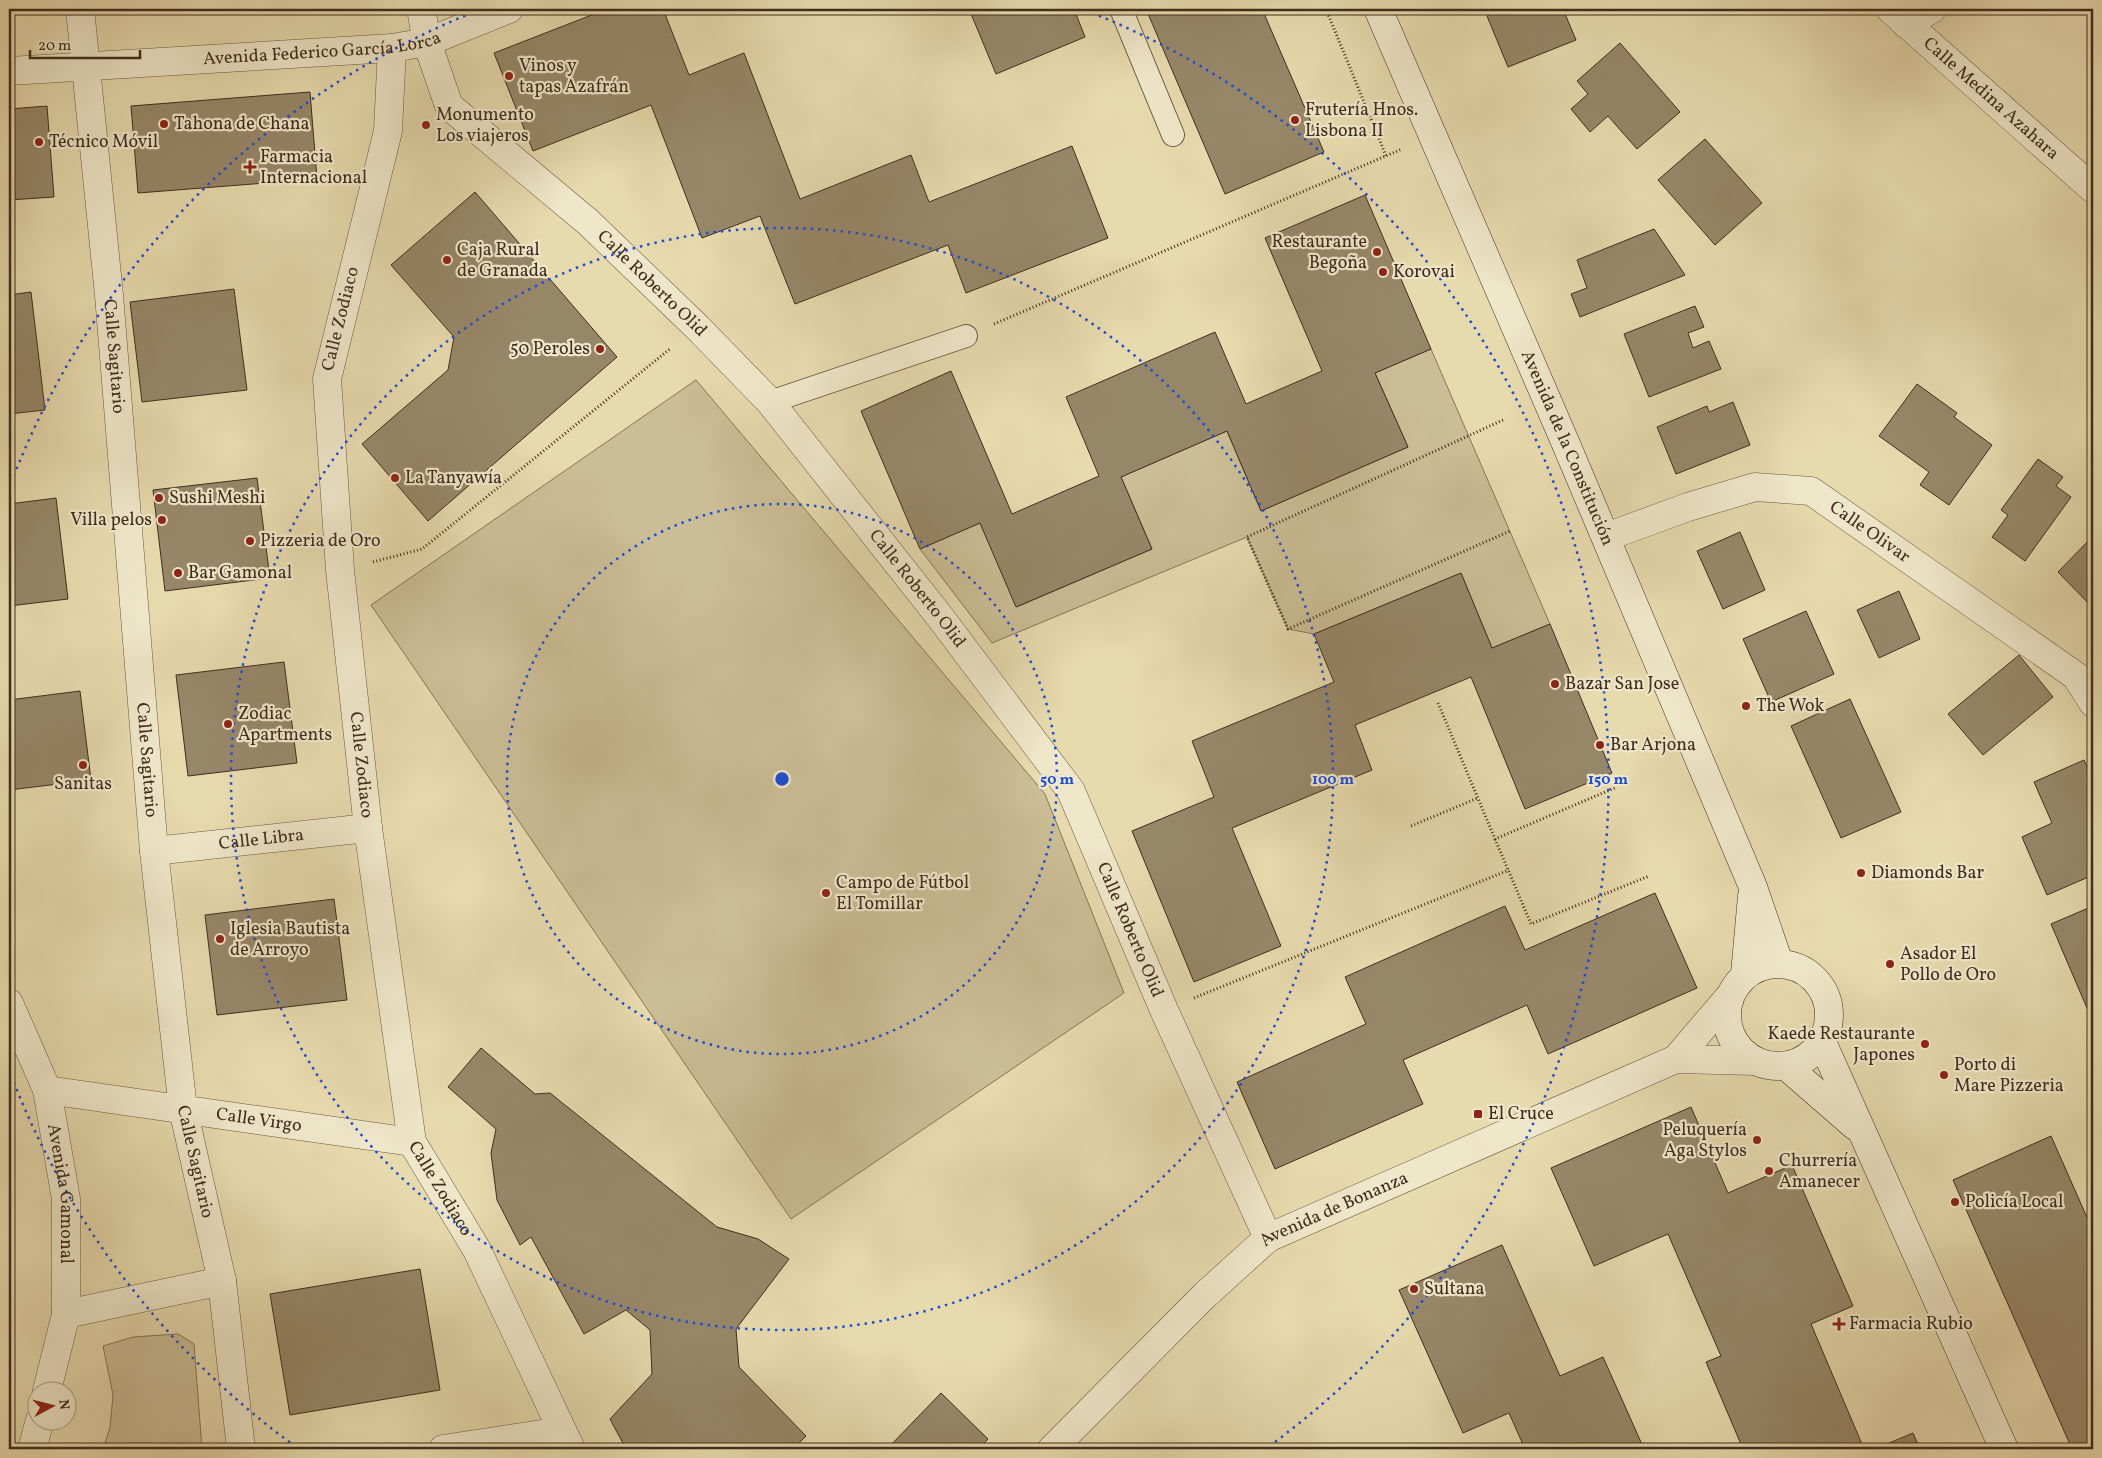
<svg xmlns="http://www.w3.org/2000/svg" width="2102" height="1458" font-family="Vollkorn,serif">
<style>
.green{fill:#cbbd95;stroke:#86755a}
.building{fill:#978769;stroke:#412d1f}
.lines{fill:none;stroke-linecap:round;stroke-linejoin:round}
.service-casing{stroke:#6a5842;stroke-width:24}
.minor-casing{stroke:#6a5842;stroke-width:29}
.tertiary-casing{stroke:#6a5842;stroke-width:29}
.secondary-casing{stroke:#412d1f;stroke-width:29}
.path{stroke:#412d1f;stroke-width:3;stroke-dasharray:1 2.5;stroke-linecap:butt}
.service{stroke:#efe7ca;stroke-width:22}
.minor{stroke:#efe7ca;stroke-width:28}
.tertiary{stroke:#efe7ca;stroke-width:28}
.secondary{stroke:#efe7ca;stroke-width:28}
.ring{fill:none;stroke:#1d4ed8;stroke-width:2.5;stroke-dasharray:2.5 5}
.poi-dot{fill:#8f2418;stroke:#efe7ca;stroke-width:2}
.labels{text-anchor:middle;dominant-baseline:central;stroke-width:4.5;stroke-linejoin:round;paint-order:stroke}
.street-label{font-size:18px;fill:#412d1f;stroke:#efe7ca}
.poi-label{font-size:18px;fill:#412d1f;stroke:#efe7ca;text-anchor:start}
.centre{fill:#1d4ed8;stroke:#efe7ca;stroke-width:2.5}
.ring-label{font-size:15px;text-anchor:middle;font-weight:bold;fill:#1d4ed8;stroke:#efe7ca;stroke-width:4.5;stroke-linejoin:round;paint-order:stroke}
</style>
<rect width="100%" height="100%" fill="#e7daad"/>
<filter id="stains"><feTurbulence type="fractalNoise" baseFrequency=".004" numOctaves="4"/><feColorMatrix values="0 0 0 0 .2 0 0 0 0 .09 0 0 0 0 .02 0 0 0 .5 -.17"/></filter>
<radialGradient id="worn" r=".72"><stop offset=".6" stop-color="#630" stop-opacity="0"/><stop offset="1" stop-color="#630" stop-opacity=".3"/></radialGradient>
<g class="green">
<polygon points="1431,349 1550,624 1492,648 1461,573 1314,634 1288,629 1247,537 992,643 920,549 980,523 1017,607 1152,549 1121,477 1227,431 1261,511 1408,447 1375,373"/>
<polygon points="696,380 1045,794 1124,993 791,1219 371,605"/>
<polygon points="178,1334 194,1344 202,1449 103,1449 110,1428 113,1395 103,1346 133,1337"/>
</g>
<g class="building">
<polygon points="607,9 663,9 689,75 744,53 800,199 911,155 929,202 1072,146 1108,238 966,293 948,245 795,304 760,216 702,238 651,105 533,151 494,53"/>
<polygon points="969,9 1074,9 1085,37 996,74"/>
<polygon points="1146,9 1262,9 1324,152 1225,194"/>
<polygon points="1501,9 1563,9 1576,40 1508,67 1487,16"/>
<polygon points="1620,43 1680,112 1637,149 1608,116 1590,132 1571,109 1588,94 1577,81"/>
<polygon points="310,92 317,179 138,193 131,106"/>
<polygon points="47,106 54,197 9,200 9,109"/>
<polygon points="1705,139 1762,203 1715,245 1658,180"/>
<polygon points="475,192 617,357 428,521 362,444 448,370 454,337 391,265"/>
<polygon points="1365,195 1431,349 1375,373 1408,447 1261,511 1227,431 1121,477 1152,549 1016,607 980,523 920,549 861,411 951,371 1012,514 1099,476 1066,397 1215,332 1246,404 1322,371 1265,238"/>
<polygon points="1654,229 1685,275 1580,317 1571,294 1587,288 1577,260"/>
<polygon points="234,289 247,390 142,402 130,302"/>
<polygon points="31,292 45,410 9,414 9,295"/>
<polygon points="1695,306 1704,327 1688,333 1693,348 1709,341 1721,369 1649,397 1624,334"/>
<polygon points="1917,384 1957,413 1954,417 1992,445 1949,505 1920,485 1929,472 1879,436"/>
<polygon points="1733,402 1750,445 1676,474 1657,427 1707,406 1709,412"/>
<polygon points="2038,459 2063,477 2056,486 2071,497 2025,561 1992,537 2008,515 2001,510"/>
<polygon points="257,478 270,578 165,591 153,490"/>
<polygon points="56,498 68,599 9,606 9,504"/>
<polygon points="1740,532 1765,590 1723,609 1697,551"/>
<polygon points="2093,536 2093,608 2058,572"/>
<polygon points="1461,573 1492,648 1550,624 1612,773 1525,809 1471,677 1355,725 1372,770 1232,828 1281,946 1194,982 1132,831 1214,797 1192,741 1334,682 1314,634"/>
<polygon points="1899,591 1920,639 1879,658 1857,610"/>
<polygon points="1806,611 1834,674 1771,702 1743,639"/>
<polygon points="2019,655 2053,697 1983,755 1948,714"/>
<polygon points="284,662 297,763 188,776 176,675"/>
<polygon points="80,691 91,780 9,790 9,700"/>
<polygon points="1850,699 1901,812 1841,838 1791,726"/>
<polygon points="2084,760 2093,780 2093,875 2047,895 2022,837 2052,823 2034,782"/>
<polygon points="1655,893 1697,988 1548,1054 1527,1005 1403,1060 1423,1104 1275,1169 1237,1082 1366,1024 1345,977 1505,906 1525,950"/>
<polygon points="334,899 347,1000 217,1015 205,915"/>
<polygon points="2093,906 2093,1022 2051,924"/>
<polygon points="481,1048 535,1094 550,1093 717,1227 758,1239 789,1259 736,1329 739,1367 806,1436 793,1449 626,1449 610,1419 652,1374 650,1330 626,1310 584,1334 531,1237 520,1245 497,1200 491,1153 496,1129 448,1087"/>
<polygon points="1691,1107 1728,1193 1792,1165 1853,1306 1811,1324 1864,1449 1743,1449 1706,1362 1721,1356 1668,1234 1594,1266 1551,1168"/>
<polygon points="2051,1136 2093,1231 2093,1449 2072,1449 1953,1180"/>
<polygon points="1502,1245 1560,1376 1603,1357 1644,1449 1525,1449 1509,1413 1463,1433 1399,1290"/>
<polygon points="420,1269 440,1390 290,1415 270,1294"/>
<polygon points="941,1393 988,1439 979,1449 887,1449"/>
<polygon points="1913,1433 1920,1449 1875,1449"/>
</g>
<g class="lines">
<g class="service-casing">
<g id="service">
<polyline points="1121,9 1173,135"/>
<polyline points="770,402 966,336"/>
</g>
</g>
<g class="minor-casing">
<g id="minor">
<path id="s1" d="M 80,9 L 109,295 L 154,851 L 183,1109 L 222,1281 L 241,1449"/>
<path id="s2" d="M 421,9 L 427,42 L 449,106 L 588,222 L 697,327 L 770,402 L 940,617 L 1071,791 L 1164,1010 L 1268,1238"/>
<path id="s3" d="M 1890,9 L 2093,189"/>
<polyline points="1906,24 1932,9"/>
<path id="s4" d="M 392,48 L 388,131 L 327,379 L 340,570 L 368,828 L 412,1142 L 477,1250 L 571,1449"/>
<path id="s5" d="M 1606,537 L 1688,507 L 1755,487 L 1811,491 L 2076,676 L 2093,703"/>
<path id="s6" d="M 154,851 L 368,828"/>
<path id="s7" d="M 9,1003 L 47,1090 L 66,1199 L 66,1314 L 47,1390"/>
<polyline points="1676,1059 1729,997"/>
<path id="s8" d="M 47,1090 L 412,1142"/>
<polyline points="66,1314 222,1281"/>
<polyline points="32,1449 40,1420"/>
<polyline points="443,1449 562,1431"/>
<path id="s9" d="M 1052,1449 L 1205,1295 L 1268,1238 L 1676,1059 L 1756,1061"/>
</g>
</g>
<g class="tertiary-casing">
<g id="tertiary">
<path id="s10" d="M 9,71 L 392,48 L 427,42 L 509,9"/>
</g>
</g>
<g class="secondary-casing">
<g id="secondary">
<path id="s11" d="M 1378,9 L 1566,444 L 1753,887 L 1779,963"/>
<circle cx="1778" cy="1015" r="51"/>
<polyline points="1745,974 1752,896"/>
<polyline points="1822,1042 2004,1449"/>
<polyline points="1786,1066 1855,1126"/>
</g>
</g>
<g class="path">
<polyline points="1326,9 1386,156"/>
<polyline points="994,324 1402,149"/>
<polyline points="1503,420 1247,537 1288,629 1510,531"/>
<polyline points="373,562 422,549 671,348"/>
<polyline points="1438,703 1495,839 1617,787"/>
<polyline points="1411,826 1478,798"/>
<polyline points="1495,839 1531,924 1649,876"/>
<polyline points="1194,998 1509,870"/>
</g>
<use href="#service" class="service"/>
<use href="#minor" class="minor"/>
<use href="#tertiary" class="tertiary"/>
<use href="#secondary" class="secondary"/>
</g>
<g class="ring">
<circle cx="782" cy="779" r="275"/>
<circle cx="782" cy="779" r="551"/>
<path d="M296 1447A826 826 0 0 1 11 1075M11 483A826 826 0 0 1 479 10M1085 10A826 826 0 0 1 1268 1447"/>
</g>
<g class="poi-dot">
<circle cx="509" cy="76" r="5"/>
<circle cx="1295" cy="120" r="5"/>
<circle cx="164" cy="124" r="5"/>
<circle cx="426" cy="125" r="5"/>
<circle cx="39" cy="142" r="5"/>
<path d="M247.5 159.5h5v5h5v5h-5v5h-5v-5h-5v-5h5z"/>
<circle cx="1377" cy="252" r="5"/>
<circle cx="447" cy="260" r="5"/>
<circle cx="1383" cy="272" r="5"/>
<circle cx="600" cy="349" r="5"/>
<circle cx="395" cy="478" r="5"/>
<circle cx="159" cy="498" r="5"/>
<circle cx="162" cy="520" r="5"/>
<circle cx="250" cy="541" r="5"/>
<circle cx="178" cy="573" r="5"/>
<circle cx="1555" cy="684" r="5"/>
<circle cx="1746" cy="706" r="5"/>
<circle cx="228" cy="724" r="5"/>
<circle cx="1600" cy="745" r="5"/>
<circle cx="83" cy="765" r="5"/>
<circle cx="1861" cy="873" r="5"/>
<circle cx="826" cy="893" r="5"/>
<circle cx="220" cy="939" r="5"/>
<circle cx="1890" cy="964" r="5"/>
<circle cx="1925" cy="1044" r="5"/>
<circle cx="1944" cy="1075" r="5"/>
<rect x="1473" y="1109" width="10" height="10" rx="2.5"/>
<circle cx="1757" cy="1140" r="5"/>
<circle cx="1769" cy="1171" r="5"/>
<circle cx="1955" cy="1202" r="5"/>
<circle cx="1414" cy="1289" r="5"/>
<path d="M1836.5 1316.5h5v5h5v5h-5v5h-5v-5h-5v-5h5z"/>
</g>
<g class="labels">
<g class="street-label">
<text stroke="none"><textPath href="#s10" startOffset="314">Avenida Federico García Lorca</textPath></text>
<text stroke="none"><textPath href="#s3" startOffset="135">Calle Medina Azahara</textPath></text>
<text stroke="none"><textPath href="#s2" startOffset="371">Calle Roberto Olid</textPath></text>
<text transform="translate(341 319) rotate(-76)">Calle Zodiaco</text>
<text stroke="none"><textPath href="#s1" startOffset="349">Calle Sagitario</textPath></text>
<text stroke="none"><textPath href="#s11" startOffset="478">Avenida de la Constitución</textPath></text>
<text stroke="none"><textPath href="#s5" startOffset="285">Calle Olivar</textPath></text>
<text stroke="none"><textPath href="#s2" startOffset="776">Calle Roberto Olid</textPath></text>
<text stroke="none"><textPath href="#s1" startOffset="754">Calle Sagitario</textPath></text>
<text stroke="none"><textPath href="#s4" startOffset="726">Calle Zodiaco</textPath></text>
<text stroke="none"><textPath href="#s6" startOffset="108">Calle Libra</textPath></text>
<text stroke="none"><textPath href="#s2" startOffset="1181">Calle Roberto Olid</textPath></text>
<text stroke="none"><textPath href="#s8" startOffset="214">Calle Virgo</textPath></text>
<text stroke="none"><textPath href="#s1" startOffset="1159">Calle Sagitario</textPath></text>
<text stroke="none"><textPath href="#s4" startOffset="1161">Calle Zodiaco</textPath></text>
<text stroke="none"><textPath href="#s7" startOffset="200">Avenida Gamonal</textPath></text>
<text stroke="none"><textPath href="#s9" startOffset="374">Avenida de Bonanza</textPath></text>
</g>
<g class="poi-label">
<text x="519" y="66">Vinos y<tspan x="519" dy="21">tapas Azafrán</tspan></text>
<text x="1305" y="110">Frutería Hnos.<tspan x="1305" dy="21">Lisbona II</tspan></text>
<text x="436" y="115">Monumento<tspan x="436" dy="21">Los viajeros</tspan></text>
<text x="174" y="124">Tahona de Chana</text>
<text x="49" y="142">Técnico Móvil</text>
<text x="260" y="157">Farmacia<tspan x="260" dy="21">Internacional</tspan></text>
<text x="1367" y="242" text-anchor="end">Restaurante<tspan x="1367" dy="21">Begoña</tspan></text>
<text x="457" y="250">Caja Rural<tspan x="457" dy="21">de Granada</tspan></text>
<text x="1393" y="272">Korovai</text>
<text x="590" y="349" text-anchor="end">50 Peroles</text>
<text x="405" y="478">La Tanyawía</text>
<text x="169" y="498">Sushi Meshi</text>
<text x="152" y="520" text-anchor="end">Villa pelos</text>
<text x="260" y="541">Pizzeria de Oro</text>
<text x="188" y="573">Bar Gamonal</text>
<text x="1565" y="684">Bazar San Jose</text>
<text x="1756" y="706">The Wok</text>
<text x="238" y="714">Zodiac<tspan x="238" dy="21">Apartments</tspan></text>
<text x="1610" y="745">Bar Arjona</text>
<text x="83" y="784" text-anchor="middle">Sanitas</text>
<text x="1871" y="873">Diamonds Bar</text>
<text x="836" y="883">Campo de Fútbol<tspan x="836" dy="21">El Tomillar</tspan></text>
<text x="230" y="929">Iglesia Bautista<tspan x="230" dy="21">de Arroyo</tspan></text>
<text x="1900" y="954">Asador El<tspan x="1900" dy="21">Pollo de Oro</tspan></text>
<text x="1915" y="1034" text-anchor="end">Kaede Restaurante<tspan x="1915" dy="21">Japones</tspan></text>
<text x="1954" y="1065">Porto di<tspan x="1954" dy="21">Mare Pizzeria</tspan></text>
<text x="1488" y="1114">El Cruce</text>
<text x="1747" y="1130" text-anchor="end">Peluquería<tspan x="1747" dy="21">Aga Stylos</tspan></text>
<text x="1779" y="1161">Churrería<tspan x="1779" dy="21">Amanecer</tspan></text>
<text x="1965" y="1202">Policía Local</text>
<text x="1424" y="1289">Sultana</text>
<text x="1849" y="1324">Farmacia Rubio</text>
</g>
</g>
<circle cx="782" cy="779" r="8" class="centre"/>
<g class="ring-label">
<text x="1057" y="784">50 m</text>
<text x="1333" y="784">100 m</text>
<text x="1608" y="784">150 m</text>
</g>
<rect width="2102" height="1458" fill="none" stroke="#e7daad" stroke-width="30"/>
<rect x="10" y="10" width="2082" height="1438" fill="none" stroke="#412d1f" stroke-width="2.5"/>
<rect x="15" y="15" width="2072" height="1428" fill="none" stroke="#412d1f"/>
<g transform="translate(52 1406) rotate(83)"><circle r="24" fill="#efe7ca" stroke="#a99d86"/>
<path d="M0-4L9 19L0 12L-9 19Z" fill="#8f2418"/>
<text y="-8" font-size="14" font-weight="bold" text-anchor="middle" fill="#412d1f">N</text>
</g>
<path d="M30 50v8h110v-8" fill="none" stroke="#412d1f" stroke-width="2.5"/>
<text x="38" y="50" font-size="15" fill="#412d1f" stroke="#efe7ca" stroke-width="4" paint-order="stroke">20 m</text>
<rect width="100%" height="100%" filter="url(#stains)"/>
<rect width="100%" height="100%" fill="url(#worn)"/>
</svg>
